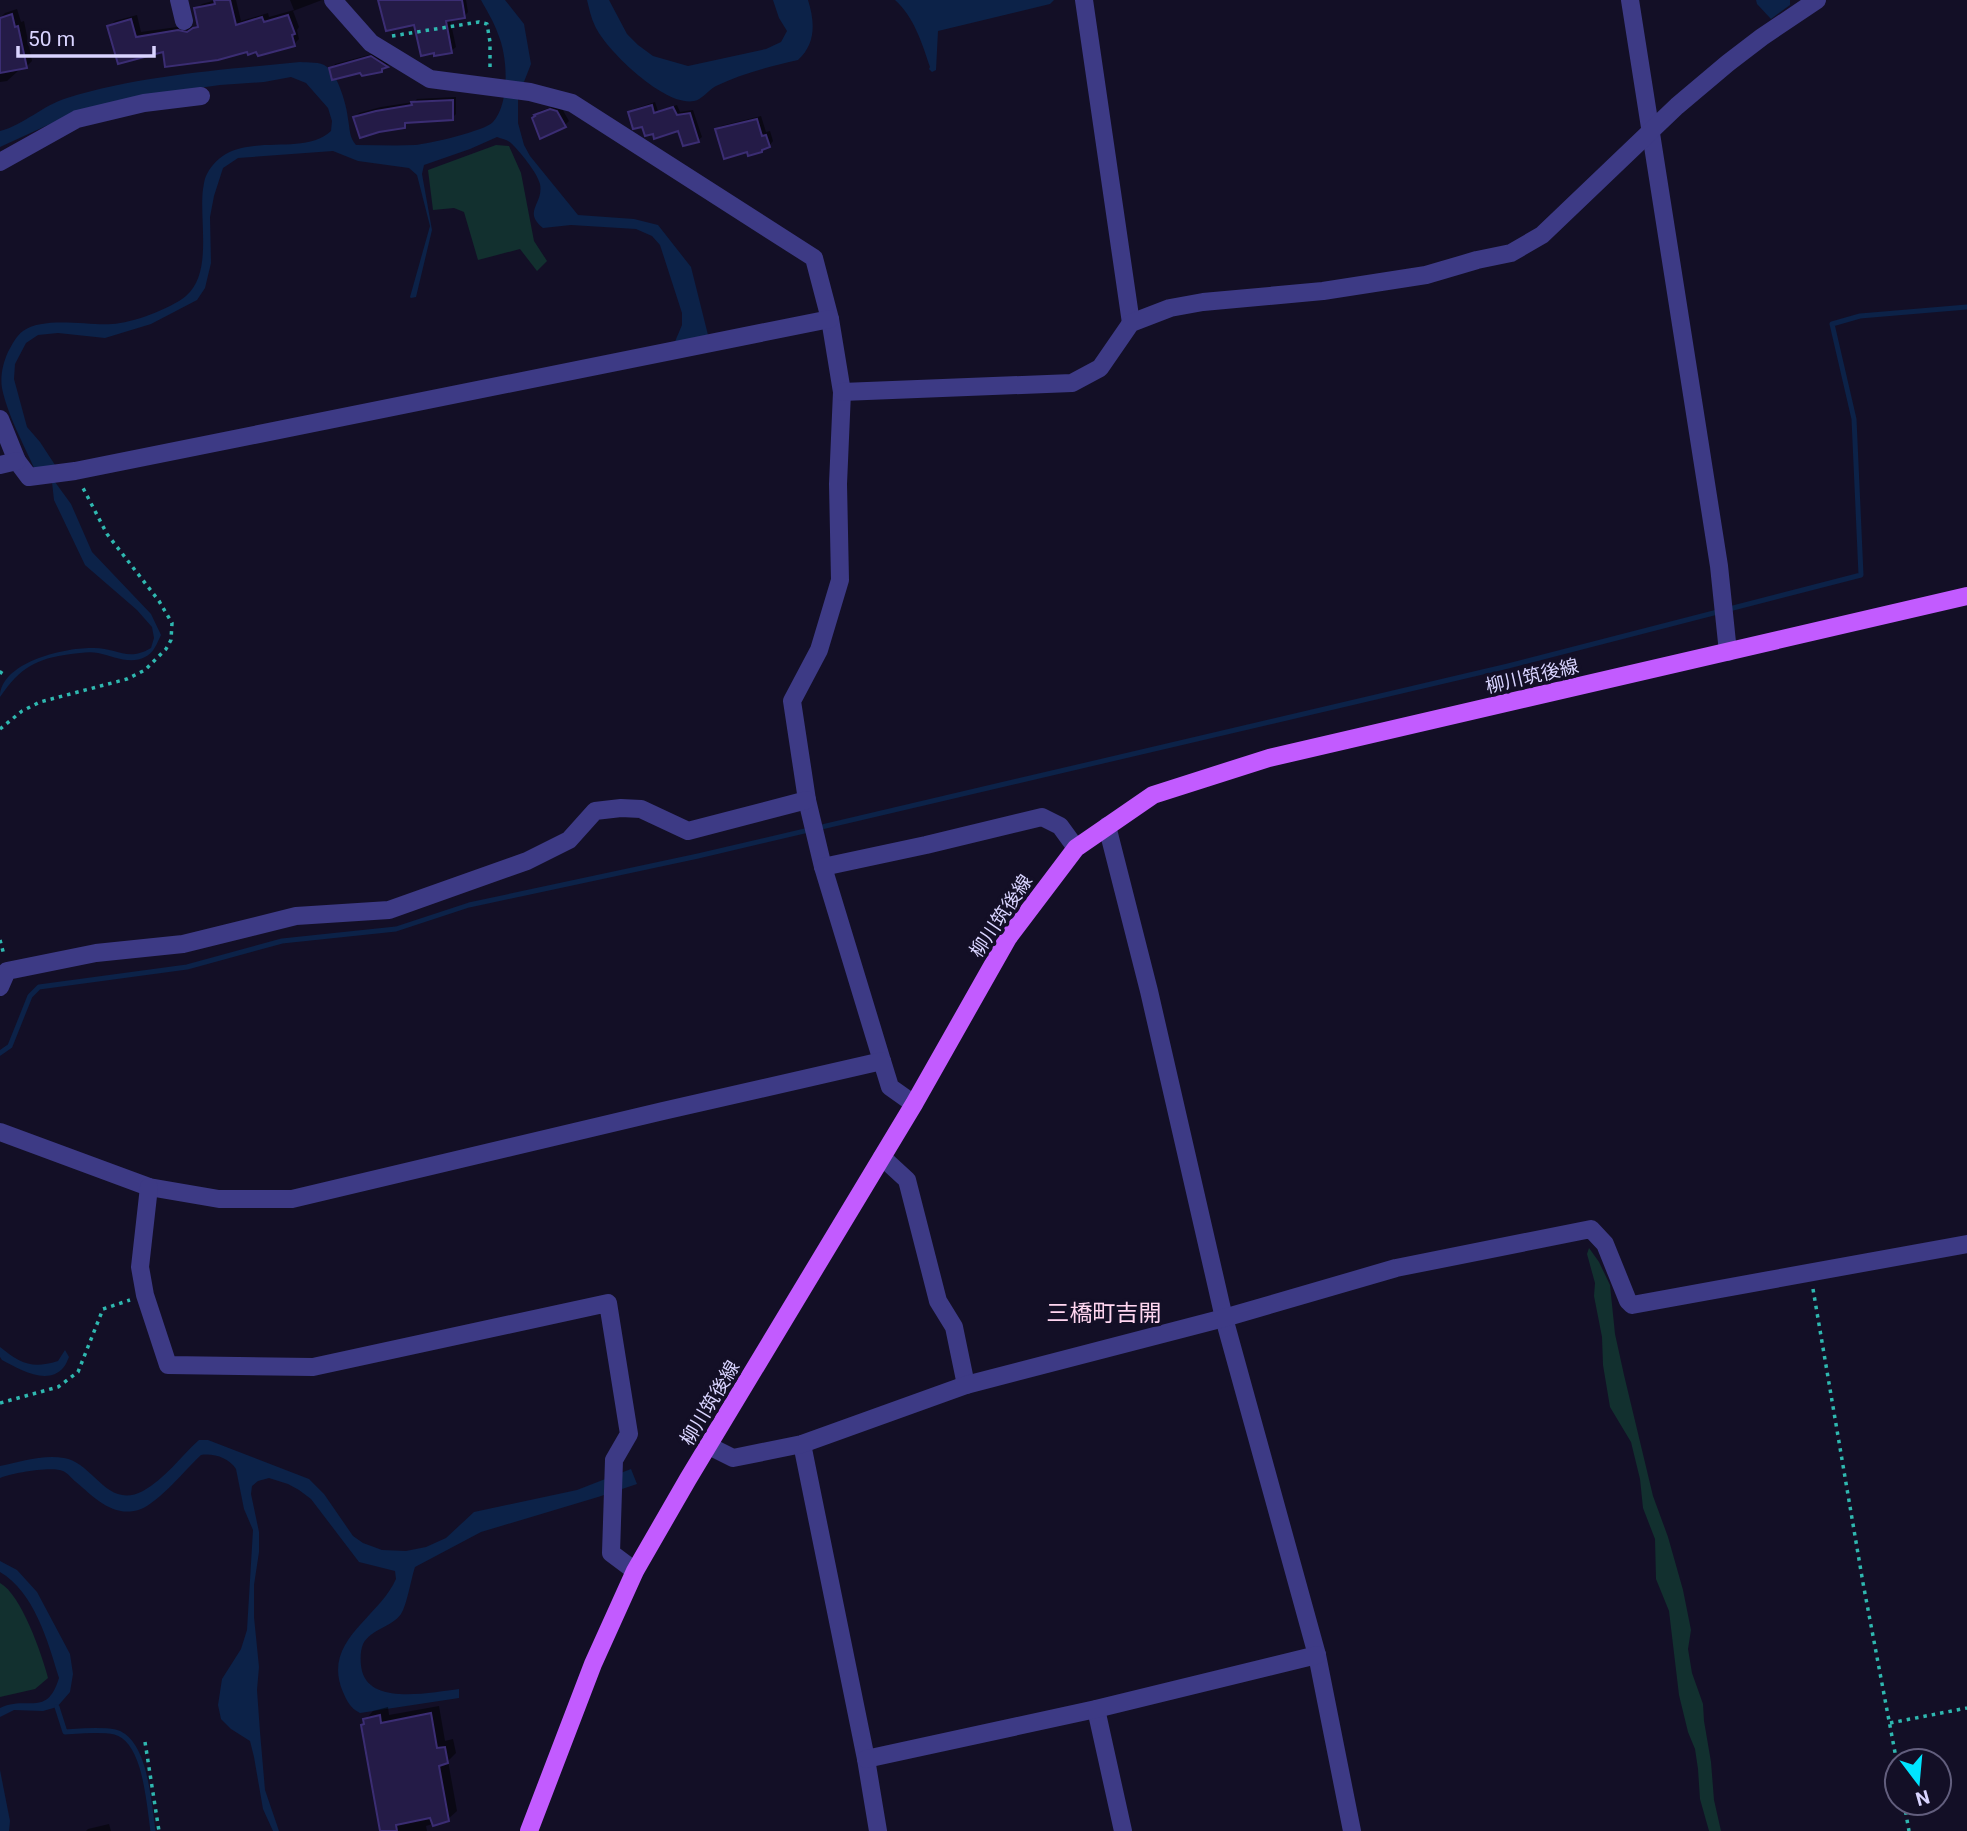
<svg xmlns="http://www.w3.org/2000/svg" width="1967" height="1831" font-family="Roboto,'Noto Sans JP',sans-serif">
<style>
.green{fill:#12302f}
.water{fill:#0c2248}
.shadow{fill:#0007}
.lines{fill:none;stroke-linecap:round;stroke-linejoin:round}
.stream{stroke:#0c2248;stroke-width:5}
.building{fill:#241b47;stroke:#3b2d73;stroke-width:2}
.path{stroke:#2fb8b0;stroke-width:3.5;stroke-dasharray:3.5 5;stroke-linecap:butt}
.minor{stroke:#3d3a85;stroke-width:18}
.major{stroke:#c25bff;stroke-width:18}
.labels{text-anchor:middle;dominant-baseline:central;stroke-width:7;stroke-linejoin:round;paint-order:stroke}
.street-label{font-size:19px;fill:#d9d4ff;stroke:#130f26}
.quarter-label{font-size:23px;fill:#ffd6f0;stroke:#130f26}
</style>
<rect width="100%" height="100%" fill="#130f26"/>
<g class="green">
<polygon points="496,145 509,146 521,173 534,241 547,261 537,271 520,249 478,260 464,212 454,208 433,210 428,170"/>
<polygon points="1589,1248 1599,1262 1610,1285 1615,1334 1624,1375 1653,1496 1668,1537 1683,1590 1691,1630 1688,1649 1692,1673 1703,1704 1704,1721 1711,1762 1714,1800 1721,1831 1709,1831 1700,1799 1698,1769 1695,1749 1688,1732 1679,1695 1669,1611 1656,1579 1655,1539 1643,1508 1640,1479 1631,1442 1610,1407 1603,1365 1602,1337 1594,1296 1595,1283 1587,1254"/>
<path d="M 0,1583 C 21,1594 42,1655 48,1678 L 35,1689 L 0,1697 Z"/>
</g>
<g class="water">
<path d="M 481,0 L 505,0 L 524,24 L 531,64 L 518,97 L 518,123 L 524,145 L 530,156 L 578,215 L 634,219 L 658,225 L 691,267 L 708,335 L 674,344 L 682,325 L 682,313 L 660,245 L 652,236 L 636,229 L 571,225 L 543,228 C 522,211 544,204 540,184 C 537,172 520,152 511,143 C 508,140 502,139 497,137 L 470,149 L 424,165 L 422,174 L 432,230 L 416,297 L 411,298 L 410,297 L 430,226 L 417,175 L 409,168 L 358,161 L 333,151 L 238,158 L 223,168 L 214,196 L 210,217 L 211,263 L 205,288 L 197,300 L 151,324 L 105,338 L 58,333 L 38,335 L 26,343 L 15,364 L 14,379 L 27,427 L 40,442 L 57,468 L 36,472 C 25,447 7,414 2,388 C 0,376 3,363 8,352 C 12,345 16,336 23,331 C 44,316 89,326 112,324 C 132,323 170,309 186,296 C 213,273 199,221 203,189 C 204,185 204,179 207,174 C 233,125 300,160 331,131 L 332,121 L 328,108 L 306,83 L 291,77 L 264,82 L 220,85 L 170,92 L 74,113 L 0,147 L 0,131 C 24,125 43,105 67,98 C 142,75 222,70 300,62 C 308,63 320,61 327,67 C 338,75 347,106 348,119 C 350,129 349,137 356,145 C 376,145 396,146 415,145 C 428,144 485,131 493,122 C 510,103 508,57 498,34 C 494,22 487,11 481,0 Z"/>
<path d="M 587,0 L 609,0 L 627,34 L 638,45 L 653,56 L 688,66 L 766,49 L 781,42 L 787,31 L 779,18 L 773,0 L 808,0 C 815,22 816,44 798,60 C 771,66 741,74 716,86 C 708,90 702,100 694,101 C 665,107 606,50 595,26 C 591,18 589,8 587,0 Z"/>
<path d="M 895,0 L 1054,0 L 1050,4 L 938,31 L 936,70 L 932,72 L 929,69 L 930,67 C 922,43 914,17 895,0 Z"/>
<polygon points="1756,0 1790,0 1790,5 1771,19 1757,4"/>
<path d="M 52,482 L 55,482 L 71,504 L 92,552 L 151,614 L 161,635 C 157,643 154,653 145,657 C 130,665 113,656 98,653 C 90,651 79,653 71,654 C 35,659 21,667 0,697 C 0,662 66,647 94,648 C 117,648 128,662 151,648 L 154,638 L 152,627 L 137,610 L 85,565 L 54,500 Z"/>
<path d="M 0,1347 C 21,1364 32,1369 58,1361 L 65,1350 L 69,1357 C 67,1361 66,1365 63,1368 C 47,1386 19,1369 2,1360 L 0,1357 Z"/>
<path d="M 199,1440 L 208,1440 L 309,1479 L 324,1494 L 353,1536 L 363,1543 L 382,1550 L 406,1551 L 426,1547 L 446,1538 L 474,1512 L 577,1490 L 631,1469 L 637,1484 L 598,1497 L 481,1532 L 415,1567 C 411,1579 407,1605 401,1614 C 392,1627 371,1629 363,1644 C 360,1651 360,1663 362,1671 C 371,1706 432,1692 459,1689 L 459,1698 L 360,1713 C 350,1708 347,1701 343,1692 C 321,1641 379,1618 396,1579 L 395,1571 L 359,1562 L 311,1499 L 299,1490 L 288,1484 L 269,1478 L 258,1481 L 252,1486 L 251,1494 L 259,1532 L 259,1552 L 254,1585 L 254,1617 L 259,1667 L 257,1690 L 260,1732 L 265,1790 L 279,1831 L 273,1831 L 263,1809 L 254,1757 L 250,1741 L 231,1729 L 221,1719 L 218,1705 L 222,1679 L 241,1649 L 247,1630 L 253,1530 L 244,1509 L 236,1469 C 229,1458 214,1453 201,1455 C 186,1469 159,1502 141,1509 C 114,1519 95,1498 76,1482 C 72,1479 68,1473 63,1471 C 52,1466 12,1473 0,1478 L 0,1466 C 20,1462 43,1454 64,1458 C 94,1463 107,1510 143,1491 C 165,1479 180,1457 199,1440 Z"/>
<path d="M 0,1561 L 17,1570 L 37,1592 L 70,1654 L 73,1674 L 70,1692 L 57,1707 L 43,1711 L 14,1710 L 0,1717 L 0,1708 C 28,1695 47,1718 59,1678 C 48,1641 34,1592 0,1572 Z"/>
<polygon points="0,1770 10,1821 9,1831 0,1831"/>
</g>
<g class="shadow">
<polygon points="216,0 236,0 241,21 268,13 269,17 294,10 290,0 322,0 293,11 299,27 297,30 299,39 294,44 257,50 164,50 109,27 115,21 137,15 141,32 184,26 194,27 199,24 196,9 202,4"/>
<polygon points="379,0 466,0 468,12 464,17 450,19 456,47 451,51 415,23"/>
<polygon points="17,9 21,22 24,21 32,61 26,67 19,68 19,70 7,81 0,82 0,18 5,13"/>
<polygon points="376,53 391,62 381,71 361,71 331,69 335,64"/>
<polygon points="456,97 456,114 452,118 409,121 404,126 355,117 359,113 381,107 414,102 417,99"/>
<polygon points="655,102 658,111 677,105 680,112 693,110 702,137 698,140 679,129 654,132 643,125 630,112 634,109"/>
<polygon points="555,106 561,107 569,121 565,125 541,137 534,118 540,111"/>
<polygon points="761,116 766,132 770,131 773,141 769,146 748,150 717,130 721,126"/>
<polygon points="439,1706 445,1741 453,1739 456,1753 448,1761 457,1811 448,1819 426,1826 427,1831 382,1831 365,1720 373,1711 388,1707 389,1715"/>
<polygon points="109,1824 111,1831 86,1831 88,1829"/>
</g>
<g class="lines">
<g class="stream">
<polyline points="0,1053 10,1046 30,996 39,987 187,967 282,941 396,929 469,905 698,856 1508,666 1861,575 1854,419 1832,324 1860,316 1967,307"/>
<path d="M 57,1707 L 65,1732 C 81,1731 99,1729 115,1732 C 146,1740 149,1805 153,1831"/>
</g>
</g>
<g class="building">
<polygon points="214,0 230,0 236,25 262,17 264,22 288,15 295,34 292,35 295,46 258,56 256,52 248,55 247,52 218,60 165,67 163,52 118,64 107,26 131,19 136,37 178,30 187,32 193,28 198,27 194,8 215,4"/>
<polygon points="378,0 462,0 465,18 446,21 452,53 434,56 434,53 421,56 414,25 386,31"/>
<polygon points="12,14 15,27 18,26 27,68 0,73 0,18"/>
<polygon points="371,56 388,67 382,69 382,72 362,76 360,73 332,80 329,68"/>
<polygon points="453,100 453,120 405,123 405,128 379,132 360,138 353,117 376,111 412,105 411,102"/>
<polygon points="652,105 654,113 673,107 677,115 690,113 699,142 683,146 678,131 654,139 653,134 645,136 642,127 633,129 628,112"/>
<polygon points="550,109 557,111 566,127 540,139 532,118 535,116 534,115"/>
<polygon points="757,119 762,136 766,135 770,147 762,150 762,152 748,156 747,152 724,159 715,129"/>
<polygon points="431,1713 437,1748 445,1747 448,1763 439,1766 449,1821 433,1826 430,1818 396,1825 397,1831 380,1831 361,1725 364,1724 363,1719 380,1715 381,1723"/>
</g>
<g class="lines">
<g class="path">
<polyline points="392,36 479,22 487,24 490,42 490,70"/>
<polyline points="0,674 2,671"/>
<polyline points="0,729 22,711 40,702 127,679 145,670 166,649 171,640 172,623 159,601 107,534 83,488"/>
<polyline points="0,940 4,955"/>
<polyline points="1813,1289 1863,1583 1897,1763"/>
<polyline points="0,1403 58,1387 78,1372 103,1309 130,1300"/>
<polyline points="1890,1723 1967,1708"/>
<polyline points="145,1742 159,1831"/>
<polyline points="1904,1803 1909,1831"/>
</g>
<g class="minor">
<polyline points="179,0 184,21"/>
<polyline points="333,0 371,43 430,79 530,92 572,103 814,258 830,319 842,392 838,484 840,580 819,650 792,701 807,800 823,867"/>
<polyline points="1084,0 1131,323"/>
<polyline points="1630,0 1719,566 1728,652"/>
<polyline points="0,162 77,119 144,103 201,96"/>
<polyline points="842,392 1072,383 1100,368 1131,323 1170,308 1203,302 1323,291 1426,275 1477,260 1511,253 1542,235 1677,106 1728,63 1762,37 1817,0"/>
<polyline points="0,419 17,461 29,477 75,471 830,319"/>
<polyline points="0,465 17,461"/>
<polyline points="1107,826 1149,991 1224,1318 1317,1655 1352,1831"/>
<polyline points="0,987 7,971 96,953 183,944 296,916 389,910 527,861 569,840 595,811 621,808 641,809 688,831 807,800"/>
<polyline points="882,1061 823,867 926,845 1042,817 1060,826 1076,848"/>
<polyline points="0,1132 149,1187 219,1199 292,1199 663,1111 882,1061 890,1087 914,1104"/>
<polyline points="882,1157 907,1180 938,1301 954,1327 966,1385"/>
<polyline points="149,1187 140,1267 145,1295 168,1365 313,1367 608,1303 629,1434 614,1460 611,1553 635,1571"/>
<polyline points="802,1444 866,1759 878,1831"/>
<polyline points="709,1446 733,1458 802,1444 966,1385 1224,1318 1396,1268 1591,1229 1605,1244 1628,1301 1632,1305 1967,1244"/>
<polyline points="1096,1709 1123,1831"/>
<polyline points="866,1759 1096,1709 1317,1655"/>
</g>
<polyline class="major" points="529,1831 593,1664 635,1571 688,1479 914,1104 1008,938 1076,848 1153,795 1269,758 1967,596"/>
</g>
<g class="labels">
<g class="street-label">
<text transform="translate(1532 676) rotate(-13)">柳川筑後線</text>
<text transform="translate(1001 916) rotate(-56)">柳川筑後線</text>
<text transform="translate(710 1403) rotate(-59)">柳川筑後線</text>
</g>
<g class="quarter-label">
<text x="1104" y="1313">三橋町吉開</text>
</g>
</g>
<g transform="translate(1918 1782) rotate(164)"><circle r="33" fill="#130f26" stroke="#625e7d" stroke-width="2"/>
<path d="M0-5L12 26L0 18L-12 26Z" fill="#00e5ff"/>
<text y="-10" font-size="19" font-weight="bold" text-anchor="middle" fill="#d9d4ff">N</text>
</g>
<path d="M18 46v10h136v-10" fill="none" stroke="#d9d4ff" stroke-width="3.5"/>
<text x="28" y="46" font-size="21" fill="#d9d4ff" stroke="#130f26" stroke-width="5" paint-order="stroke">50 m</text>
</svg>
